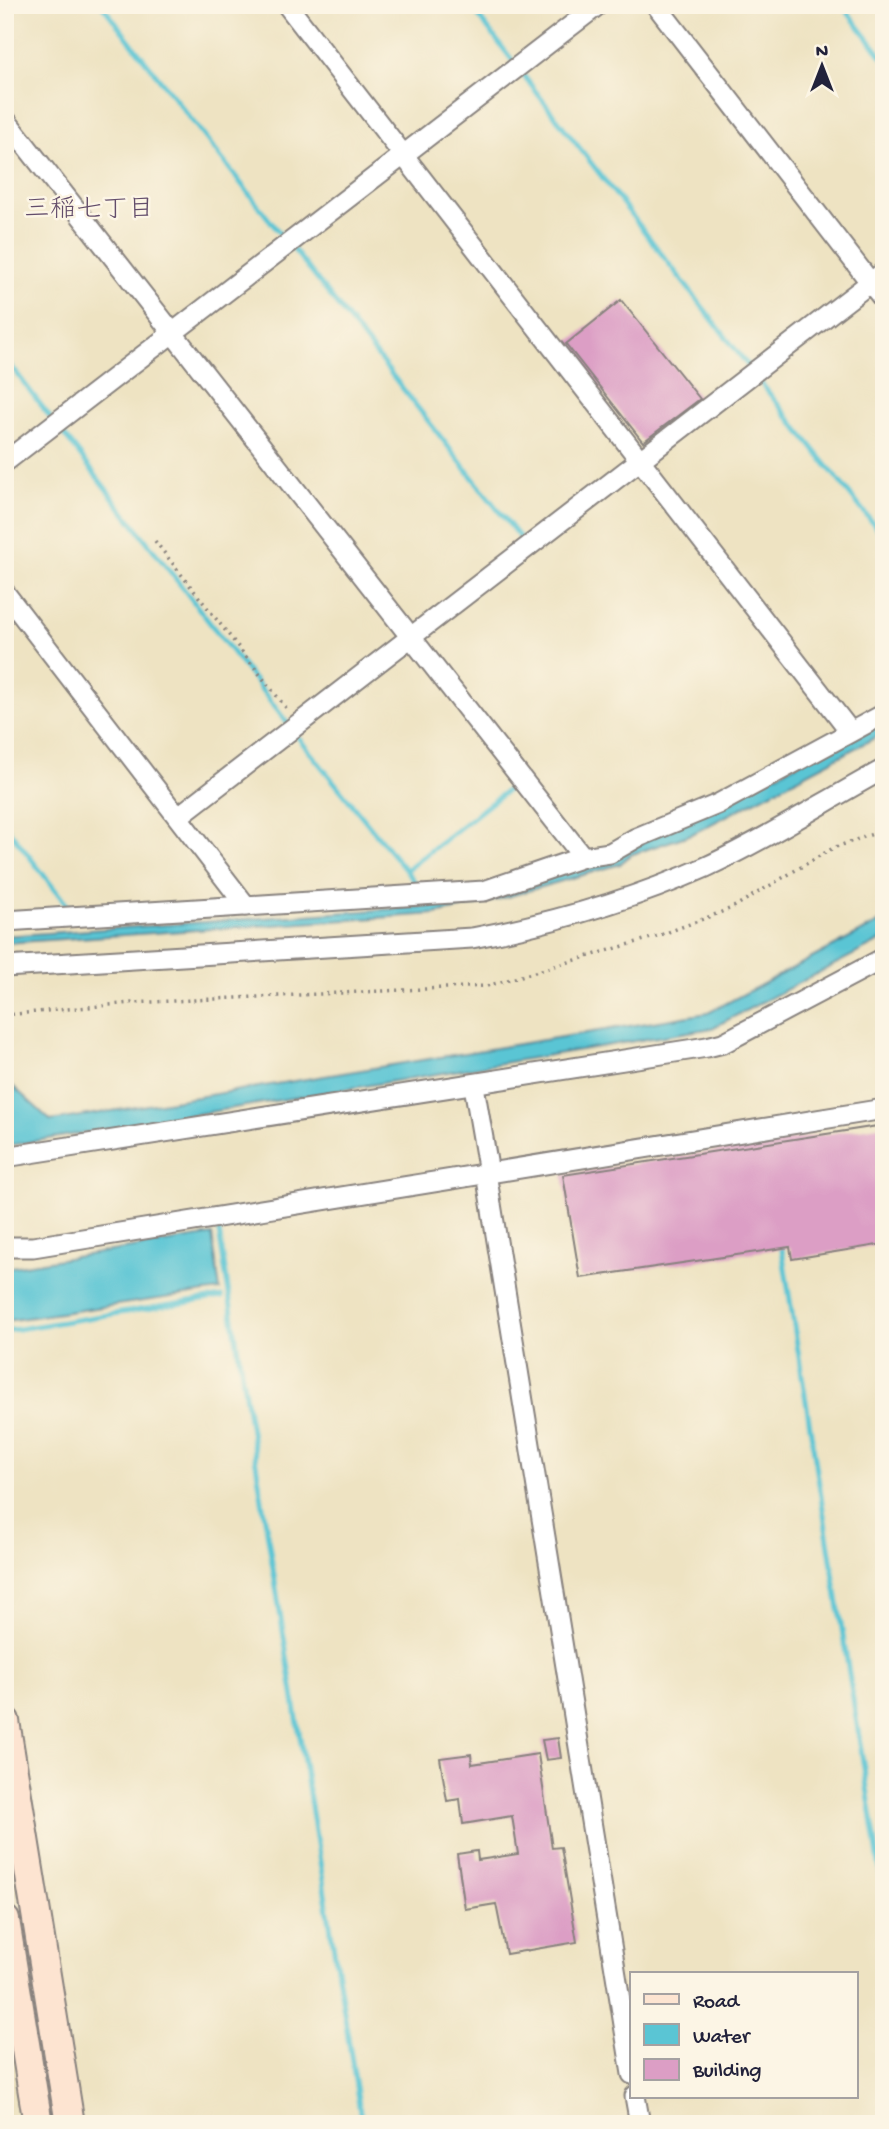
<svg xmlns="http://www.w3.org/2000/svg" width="889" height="2129" font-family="'Gochi Hand','Klee One',sans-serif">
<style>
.water{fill:#5ac5d4;stroke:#3e7488;stroke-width:2}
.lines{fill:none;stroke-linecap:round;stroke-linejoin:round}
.stream{stroke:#5ac5d4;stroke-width:5}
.building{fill:#dc9ec5}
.street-casing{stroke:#88827e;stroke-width:23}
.secondary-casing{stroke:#88827e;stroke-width:32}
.path{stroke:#88827e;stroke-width:3.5;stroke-dasharray:2 5;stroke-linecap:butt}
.street{stroke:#fff;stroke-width:19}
.secondary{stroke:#fde4d1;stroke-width:28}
.labels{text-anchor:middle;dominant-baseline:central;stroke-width:5;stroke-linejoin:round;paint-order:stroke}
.neighbourhood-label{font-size:26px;fill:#634d6b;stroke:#fcf5e5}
</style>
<rect width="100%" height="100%" fill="#fcf5e5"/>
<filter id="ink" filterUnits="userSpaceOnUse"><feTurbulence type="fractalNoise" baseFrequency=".0143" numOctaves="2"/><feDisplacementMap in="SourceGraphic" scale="14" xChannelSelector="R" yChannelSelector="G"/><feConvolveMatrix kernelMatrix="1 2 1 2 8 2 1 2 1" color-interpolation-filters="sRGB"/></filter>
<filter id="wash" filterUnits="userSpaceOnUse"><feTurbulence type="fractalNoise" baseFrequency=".00686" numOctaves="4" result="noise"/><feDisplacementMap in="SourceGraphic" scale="28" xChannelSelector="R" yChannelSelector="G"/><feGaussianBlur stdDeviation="1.57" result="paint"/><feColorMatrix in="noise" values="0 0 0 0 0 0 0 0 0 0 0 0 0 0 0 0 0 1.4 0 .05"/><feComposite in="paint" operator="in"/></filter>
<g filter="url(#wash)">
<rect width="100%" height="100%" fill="#eee3c2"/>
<g class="water">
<polygon points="884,720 884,733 692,834 630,855 620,864 483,904 435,914 5,943 5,936 434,906 489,895 615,856"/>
<polygon points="884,920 884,939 712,1028 5,1146 5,1079 51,1121 708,1013"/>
<polygon points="212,1235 220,1290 5,1321 5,1268"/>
</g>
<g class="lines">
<g class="stream">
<polyline points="102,5 285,240"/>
<polyline points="470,5 512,60"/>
<polyline points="842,5 884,59"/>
<polyline points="520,71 749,367"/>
<polyline points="294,250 520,538"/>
<polyline points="5,358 50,417"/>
<polyline points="757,378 884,537"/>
<polyline points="59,428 288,724"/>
<polyline points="296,735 420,888"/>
<polyline points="5,825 70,909"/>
<polyline points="406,870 515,784"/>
<polyline points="219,1232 362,2124"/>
<polyline points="781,1243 884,1895"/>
<polyline points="5,1331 222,1297"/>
</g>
</g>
<g id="blocks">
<g class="building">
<polygon points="621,300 700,399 643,442 566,344"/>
<polygon points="884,1125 884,1244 792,1259 790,1247 580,1278 563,1175"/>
<polygon points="558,1738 561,1758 546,1760 542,1740"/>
<polygon points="471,1754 472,1764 538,1754 552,1848 561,1847 577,1942 506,1954 496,1904 465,1909 457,1854 477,1851 478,1860 518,1854 512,1816 463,1824 460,1799 447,1801 440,1758"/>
</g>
</g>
</g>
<g filter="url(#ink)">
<use href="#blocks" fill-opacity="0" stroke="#88827e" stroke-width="2"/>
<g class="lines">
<g class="street-casing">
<g id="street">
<polyline points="287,5 850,731"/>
<polyline points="656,5 884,300"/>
<polyline points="5,119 583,857"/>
<polyline points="5,462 598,5"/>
<polyline points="5,593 246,906"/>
<polyline points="179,816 884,272"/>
<polyline points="5,921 484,891 583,857 610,853 636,838 718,804 884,714"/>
<path d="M 5,967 L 472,938 C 552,923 632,900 706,867 C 767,839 825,801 884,769"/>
<polyline points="474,1086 489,1173"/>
<polyline points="5,1157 707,1047 723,1043 884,958"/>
<polyline points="486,1173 632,2074"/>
<polyline points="5,1247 33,1247 884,1109"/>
<polyline points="635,2096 640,2124"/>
</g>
</g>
<g class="secondary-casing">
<g id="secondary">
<polyline points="5,1721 70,2124"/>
<polyline points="5,1920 38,2124"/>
</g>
</g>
<g class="path">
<polyline points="155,541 287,709"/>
<polyline points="5,1015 131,1003 487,986 658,936 732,908 833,848 884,830"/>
</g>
<use href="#street" class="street"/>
<use href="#secondary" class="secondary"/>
</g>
</g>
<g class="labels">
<g class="neighbourhood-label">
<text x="89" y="211">三稲七丁目</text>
</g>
</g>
<rect width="889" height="2129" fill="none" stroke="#fcf5e5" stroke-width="28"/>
<rect x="630" y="1972" width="228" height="126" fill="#fcf5e5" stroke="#a5a1a1" stroke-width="2"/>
<rect x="644" y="1994" width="35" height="10" fill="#fde4d1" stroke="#a5a1a1" stroke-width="2"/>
<text x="693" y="2007" font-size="21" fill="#22223b">Road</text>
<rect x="644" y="2024" width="35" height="21" fill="#5ac5d4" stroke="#a5a1a1" stroke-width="2"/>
<text x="693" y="2042" font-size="21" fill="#22223b">Water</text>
<rect x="644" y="2059" width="35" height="21" fill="#dc9ec5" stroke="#a5a1a1" stroke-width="2"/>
<text x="693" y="2076" font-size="21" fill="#22223b">Building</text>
<g transform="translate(822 66)" stroke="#fcf5e5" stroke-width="5" paint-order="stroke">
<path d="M0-5L12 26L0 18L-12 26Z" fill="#22223b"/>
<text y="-10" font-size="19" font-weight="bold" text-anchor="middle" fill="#22223b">N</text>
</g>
</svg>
